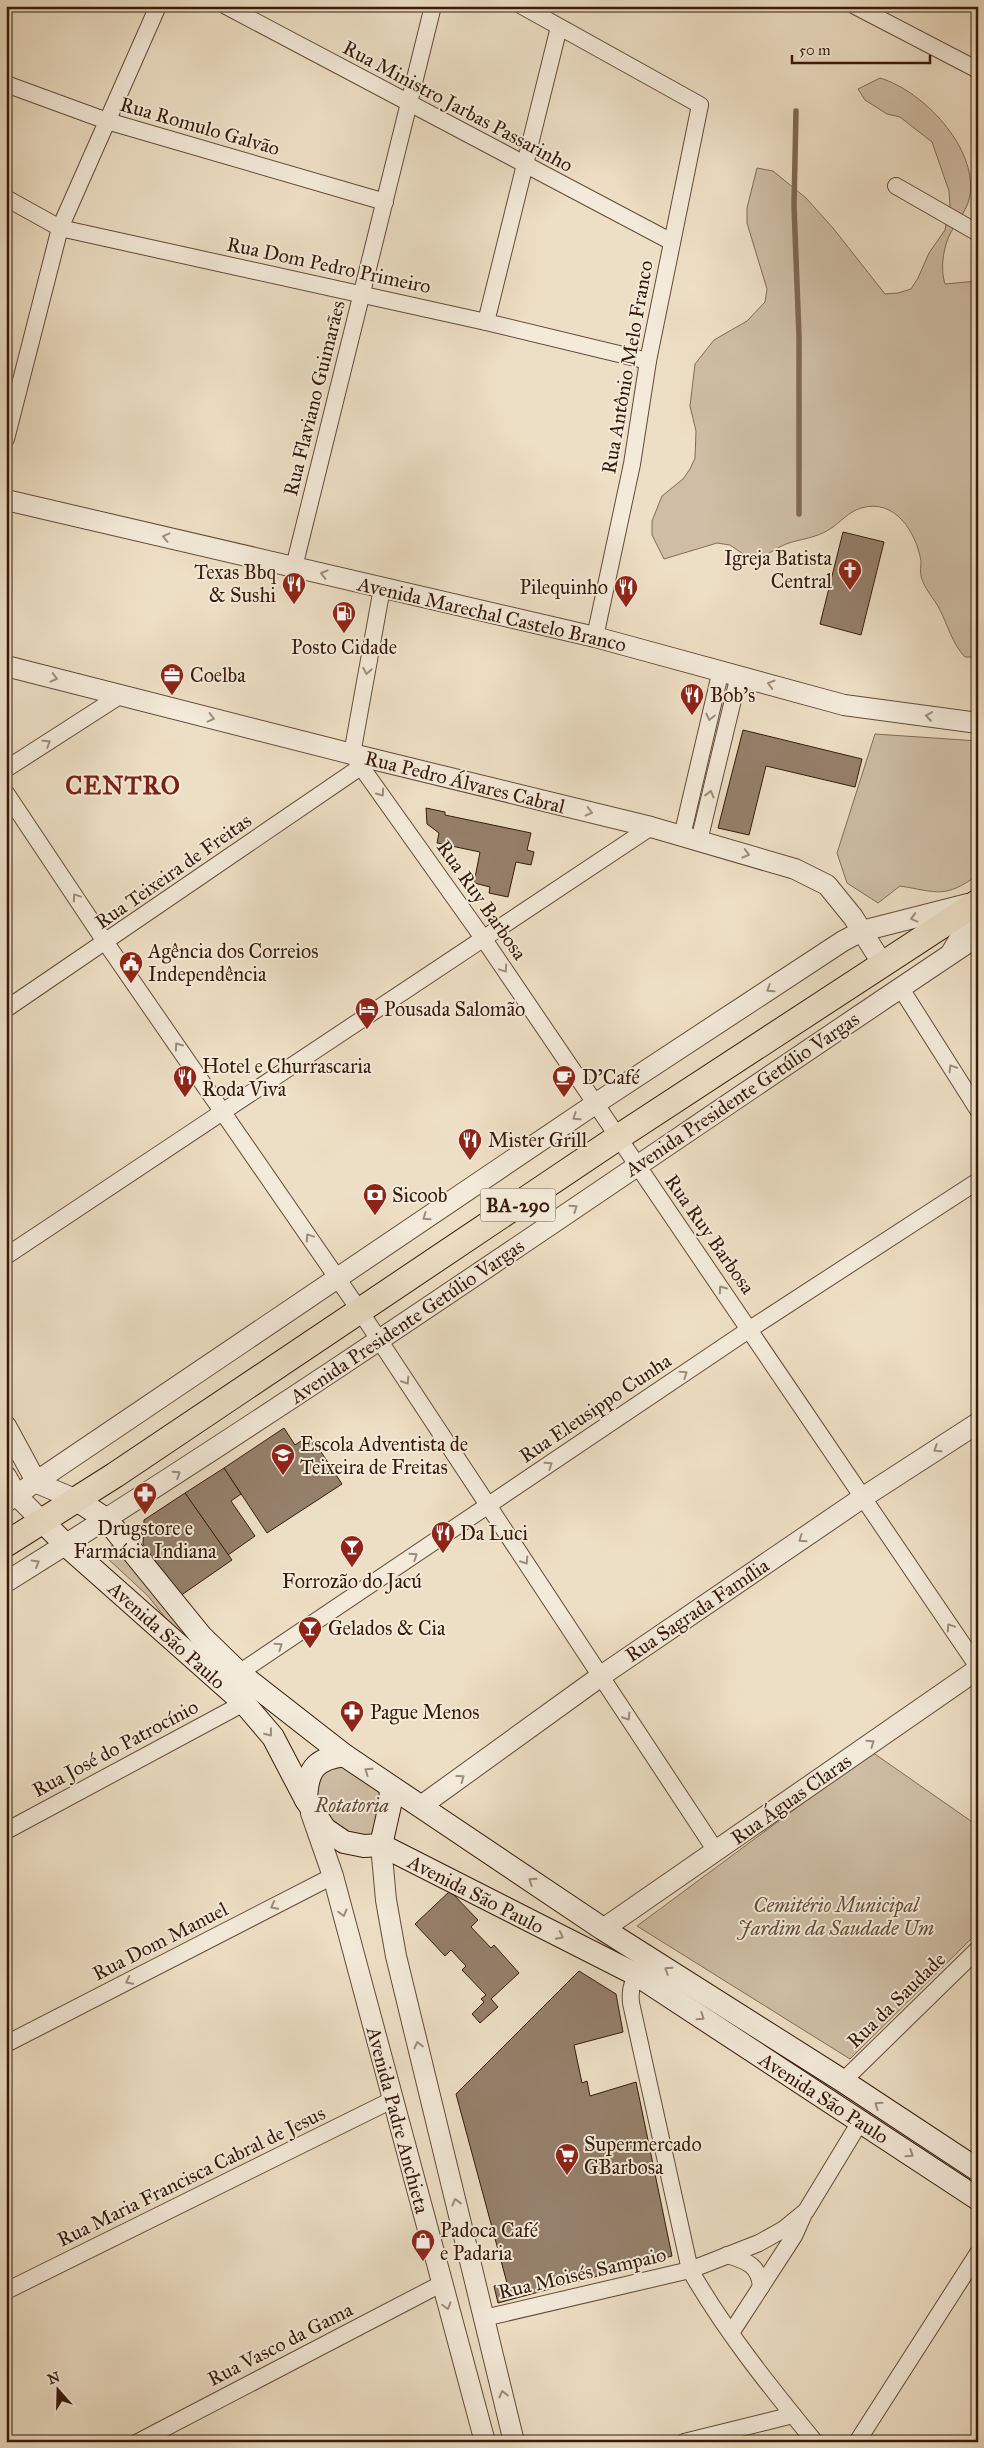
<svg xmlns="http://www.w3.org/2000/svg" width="984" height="2448" font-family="'IM FELL Great Primer',serif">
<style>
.green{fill:#cebea5;stroke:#826c57}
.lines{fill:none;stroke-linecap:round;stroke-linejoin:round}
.stream{stroke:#7f6853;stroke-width:5.5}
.building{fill:#95806b;stroke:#361a09}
.minor-casing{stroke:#644b38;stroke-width:18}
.tertiary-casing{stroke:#644b38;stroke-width:22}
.secondary-casing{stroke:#361a09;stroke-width:24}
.primary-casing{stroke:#361a09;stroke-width:27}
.minor{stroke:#f3ead9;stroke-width:16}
.tertiary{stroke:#f3ead9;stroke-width:20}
.secondary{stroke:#f3ead9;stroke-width:22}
.primary{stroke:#eddfc5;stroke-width:25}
.oneway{stroke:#9e8c7b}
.labels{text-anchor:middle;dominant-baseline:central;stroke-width:4;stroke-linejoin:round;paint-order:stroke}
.shield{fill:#f3ead9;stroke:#6f5847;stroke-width:1}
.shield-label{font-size:19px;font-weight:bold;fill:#361a09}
.street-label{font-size:20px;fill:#361a09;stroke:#f3ead9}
.poi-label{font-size:20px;fill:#361a09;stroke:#f3ead9;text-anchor:start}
.park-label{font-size:20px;font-style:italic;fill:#644b38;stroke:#f3ead9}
.district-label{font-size:25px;font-weight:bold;letter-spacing:1px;fill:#7a1f14;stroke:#f3ead9}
</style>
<rect width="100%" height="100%" fill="#eddfc5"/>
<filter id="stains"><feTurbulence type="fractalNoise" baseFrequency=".004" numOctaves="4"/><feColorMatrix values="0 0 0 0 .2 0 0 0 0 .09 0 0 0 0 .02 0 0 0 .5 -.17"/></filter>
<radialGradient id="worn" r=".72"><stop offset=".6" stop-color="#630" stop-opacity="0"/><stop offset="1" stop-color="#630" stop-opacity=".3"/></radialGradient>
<g class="green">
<path d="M 880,78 C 923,91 977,147 970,195 C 968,209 958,220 951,232 C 943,247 940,269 945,284 L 978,281 L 978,657 L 965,657 C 952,643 948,626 940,610 C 934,598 924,589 921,576 C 920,571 921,566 921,561 C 916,532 895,498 861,508 C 848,512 841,522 830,529 C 817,538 800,539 786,544 C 774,549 766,557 752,560 L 730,545 L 717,543 L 664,559 L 652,535 L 652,521 L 662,496 L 683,479 L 690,469 L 695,458 L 696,431 L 690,406 L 695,364 L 714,340 L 747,321 L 765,302 L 767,289 L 747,223 L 747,208 L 757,168 L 773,171 L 806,198 L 833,228 L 885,294 L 898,293 L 911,289 L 918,278 L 929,253 L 945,230 L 950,205 L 949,191 L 932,142 L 900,117 L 887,114 L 865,100 L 858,89 Z"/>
<path d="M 875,734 L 978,741 L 978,875 C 944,899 938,892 900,886 L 878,903 L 847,883 L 837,853 Z"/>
<polygon points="113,1544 214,1669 175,1630 148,1596 106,1557 105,1554"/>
<polygon points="872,1752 978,1826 978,1932 850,2059 637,1926"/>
<polygon points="343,1762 381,1793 375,1839 345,1835 313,1799 325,1767"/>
</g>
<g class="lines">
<polyline class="stream" points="796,111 794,206 799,336 799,514"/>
</g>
<g class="building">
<polygon points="843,532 884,542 861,635 820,624"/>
<polygon points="743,730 862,759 855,787 766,766 749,835 718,828"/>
<polygon points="426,808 445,812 445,815 531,833 527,850 534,852 531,865 516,862 508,897 489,893 490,887 474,883 480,852 437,843 439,833 427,824"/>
<polygon points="284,1428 295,1445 310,1435 342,1484 267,1533 224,1468"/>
<polygon points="224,1468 241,1494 231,1501 255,1536 228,1555 185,1493"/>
<polygon points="185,1493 232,1560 180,1596 143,1544 144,1520"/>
<polygon points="450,1891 478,1920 471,1927 491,1948 494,1945 519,1973 491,1999 498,2007 480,2023 472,2014 484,2002 481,1999 486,1995 462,1970 466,1966 451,1950 445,1956 415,1924"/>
<polygon points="579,1971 616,1994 623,2032 574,2045 582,2083 587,2081 590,2096 636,2082 672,2256 498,2303 494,2286 507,2283 456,2094"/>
</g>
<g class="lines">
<g class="minor-casing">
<g id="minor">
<polyline points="226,6 672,242"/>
<polyline points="522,6 700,105 648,361 632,464 595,637"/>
<polyline points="855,6 978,70"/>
<polyline points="6,84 107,121 385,202"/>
<polyline points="896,186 978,233"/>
<polyline points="6,198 60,228 486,322 648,361"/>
<polyline points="486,322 559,27"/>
<polyline points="6,439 60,228 158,6"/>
<polyline points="294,567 433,6"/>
<polyline points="382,588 352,754 483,938 978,1667"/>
<polyline points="6,769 121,695"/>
<polyline points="6,793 106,943 360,1311 716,1851"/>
<polyline points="682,836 721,670"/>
<polyline points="699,841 739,675"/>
<polyline points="947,956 975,908"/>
<polyline points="900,987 978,1110"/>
<polyline points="6,1009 362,766"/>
<polyline points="6,1256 651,827"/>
<polyline points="239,1673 750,1329 978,1181"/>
<polyline points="6,1831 244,1703"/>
<path d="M 637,1975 C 631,1985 630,1992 631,2003 L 690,2270 C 725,2331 770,2387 815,2442"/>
<polyline points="6,2044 333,1876"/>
<polyline points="843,2081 978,1949"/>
<path d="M 727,2255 C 747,2261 759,2265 761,2287"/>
<polyline points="6,2291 394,2099"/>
<polyline points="484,2318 690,2270 759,2243 784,2229 806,2211 860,2122"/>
<polyline points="731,2333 794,2236 803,2216"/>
<polyline points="138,2442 441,2284"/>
<polyline points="684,2442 793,2415"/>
<polyline points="857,2442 978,2253"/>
</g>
</g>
<g class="tertiary-casing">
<g id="tertiary">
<polyline points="6,500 595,637 844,705 978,723"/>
<polyline points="6,666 352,754 651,827 795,869 827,885 853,917 882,963"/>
<polyline points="6,1426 37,1483 77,1500"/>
<polyline points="6,1476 17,1496 43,1522"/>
<polyline points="6,1502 595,1104 843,941 862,931 968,904"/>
<path d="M 6,1582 C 336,1376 654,1152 978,936"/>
<polyline points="421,1806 601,1676 862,1498 978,1423"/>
<polyline points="311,1813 333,1876 485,2442"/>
<polyline points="381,1845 386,1900 396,1956 514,2442"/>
<polyline points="603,1929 978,1669"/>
</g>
</g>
<g class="secondary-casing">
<g id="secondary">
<polyline points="77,1500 107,1520 201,1636 239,1673 344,1755 603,1929 843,2081 978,2170"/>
<polyline points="43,1522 67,1546 244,1703 273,1737 306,1800 325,1829 344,1842 364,1846 381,1845 637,1975 978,2199"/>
<path d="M 306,1800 C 307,1771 314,1759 344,1755"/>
<polyline points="381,1845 390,1805 391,1788"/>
</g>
</g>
<g class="primary-casing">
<polyline id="primary" points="6,1544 115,1475 617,1138 978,902"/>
</g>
<use href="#minor" class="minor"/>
<use href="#tertiary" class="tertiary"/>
<use href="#secondary" class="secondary"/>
<use href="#primary" class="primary"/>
</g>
<defs><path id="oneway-chevron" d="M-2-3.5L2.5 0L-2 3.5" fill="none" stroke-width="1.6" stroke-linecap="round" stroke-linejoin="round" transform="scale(1.25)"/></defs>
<g class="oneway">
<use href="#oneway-chevron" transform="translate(166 537) rotate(-167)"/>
<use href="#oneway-chevron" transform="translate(324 574) rotate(-166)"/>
<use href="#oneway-chevron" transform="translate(367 671) rotate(100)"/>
<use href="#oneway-chevron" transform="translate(54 678) rotate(14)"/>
<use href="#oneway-chevron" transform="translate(771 684) rotate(-164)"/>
<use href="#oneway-chevron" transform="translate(929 716) rotate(-172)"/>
<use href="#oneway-chevron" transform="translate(710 717) rotate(103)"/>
<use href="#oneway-chevron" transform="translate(211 718) rotate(14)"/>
<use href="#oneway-chevron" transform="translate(47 743) rotate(-33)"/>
<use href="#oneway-chevron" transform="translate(381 793) rotate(55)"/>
<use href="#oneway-chevron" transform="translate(710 794) rotate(-76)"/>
<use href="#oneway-chevron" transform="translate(589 812) rotate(14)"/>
<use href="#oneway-chevron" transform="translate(746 854) rotate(16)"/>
<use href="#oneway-chevron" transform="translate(76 897) rotate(-124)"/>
<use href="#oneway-chevron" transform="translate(914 918) rotate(165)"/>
<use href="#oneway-chevron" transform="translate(504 969) rotate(56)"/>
<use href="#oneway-chevron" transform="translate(770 989) rotate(147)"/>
<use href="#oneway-chevron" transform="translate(178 1046) rotate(-125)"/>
<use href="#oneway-chevron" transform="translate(952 1068) rotate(-122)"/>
<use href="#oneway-chevron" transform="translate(576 1117) rotate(146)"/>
<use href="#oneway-chevron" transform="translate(574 1208) rotate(-34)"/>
<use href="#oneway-chevron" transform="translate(426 1217) rotate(146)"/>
<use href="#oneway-chevron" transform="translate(309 1237) rotate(-124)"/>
<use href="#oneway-chevron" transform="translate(722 1289) rotate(-125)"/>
<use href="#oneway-chevron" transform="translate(684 1374) rotate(-34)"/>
<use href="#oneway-chevron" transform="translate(406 1381) rotate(57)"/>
<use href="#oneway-chevron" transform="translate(937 1449) rotate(147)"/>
<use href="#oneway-chevron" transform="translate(549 1465) rotate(-34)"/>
<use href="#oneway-chevron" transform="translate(177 1474) rotate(-33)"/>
<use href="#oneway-chevron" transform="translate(802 1539) rotate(146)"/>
<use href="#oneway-chevron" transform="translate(414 1556) rotate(-34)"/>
<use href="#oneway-chevron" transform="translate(525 1561) rotate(57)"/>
<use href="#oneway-chevron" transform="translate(36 1563) rotate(-30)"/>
<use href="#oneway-chevron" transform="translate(950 1627) rotate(-124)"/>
<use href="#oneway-chevron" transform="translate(279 1646) rotate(-34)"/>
<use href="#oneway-chevron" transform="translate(627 1717) rotate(57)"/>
<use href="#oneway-chevron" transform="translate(269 1733) rotate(52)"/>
<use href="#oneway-chevron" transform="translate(871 1743) rotate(-35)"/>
<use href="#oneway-chevron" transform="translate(368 1771) rotate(-145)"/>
<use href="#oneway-chevron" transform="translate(461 1778) rotate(-36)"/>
<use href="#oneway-chevron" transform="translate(532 1881) rotate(-146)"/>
<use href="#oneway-chevron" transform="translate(274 1906) rotate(153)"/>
<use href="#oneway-chevron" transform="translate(343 1913) rotate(75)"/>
<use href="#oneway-chevron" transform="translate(560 1936) rotate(27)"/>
<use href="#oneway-chevron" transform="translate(668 1970) rotate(-147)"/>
<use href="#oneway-chevron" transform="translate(129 1981) rotate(153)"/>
<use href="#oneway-chevron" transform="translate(701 2017) rotate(33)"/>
<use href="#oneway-chevron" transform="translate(418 2045) rotate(-104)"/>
<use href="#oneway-chevron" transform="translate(878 2105) rotate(-146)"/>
<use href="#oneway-chevron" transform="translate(910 2154) rotate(33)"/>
<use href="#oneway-chevron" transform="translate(456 2202) rotate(-104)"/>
<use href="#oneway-chevron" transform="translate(447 2306) rotate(74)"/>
<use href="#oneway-chevron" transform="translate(503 2394) rotate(-104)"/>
</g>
<defs>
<g id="church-pin" transform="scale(1.25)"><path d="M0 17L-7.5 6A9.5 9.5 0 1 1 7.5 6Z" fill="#8f2418" stroke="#f3ead9"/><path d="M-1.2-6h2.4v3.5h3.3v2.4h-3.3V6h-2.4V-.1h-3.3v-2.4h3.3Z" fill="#fff"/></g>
<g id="restaurant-pin" transform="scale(1.25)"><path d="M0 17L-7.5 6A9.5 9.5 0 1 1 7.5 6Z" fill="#8f2418" stroke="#f3ead9"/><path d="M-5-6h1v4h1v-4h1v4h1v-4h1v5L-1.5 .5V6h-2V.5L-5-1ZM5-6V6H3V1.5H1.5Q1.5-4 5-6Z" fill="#fff"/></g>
<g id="fuel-pin" transform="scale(1.25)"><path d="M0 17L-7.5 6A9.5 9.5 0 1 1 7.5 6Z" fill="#8f2418" stroke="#f3ead9"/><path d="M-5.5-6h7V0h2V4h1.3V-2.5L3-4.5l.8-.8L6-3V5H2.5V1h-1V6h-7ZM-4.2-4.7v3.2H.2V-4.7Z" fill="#fff"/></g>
<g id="office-pin" transform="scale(1.25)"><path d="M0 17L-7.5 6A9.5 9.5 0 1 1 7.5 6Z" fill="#8f2418" stroke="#f3ead9"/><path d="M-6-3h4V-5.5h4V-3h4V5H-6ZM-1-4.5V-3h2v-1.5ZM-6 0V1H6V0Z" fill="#fff"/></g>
<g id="civic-pin" transform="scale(1.25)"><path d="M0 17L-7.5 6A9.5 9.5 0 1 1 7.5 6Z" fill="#8f2418" stroke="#f3ead9"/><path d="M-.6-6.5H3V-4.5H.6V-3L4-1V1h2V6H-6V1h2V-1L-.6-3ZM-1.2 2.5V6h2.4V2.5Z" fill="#fff"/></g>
<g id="hotel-pin" transform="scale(1.25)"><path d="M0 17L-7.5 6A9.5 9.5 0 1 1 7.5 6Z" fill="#8f2418" stroke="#f3ead9"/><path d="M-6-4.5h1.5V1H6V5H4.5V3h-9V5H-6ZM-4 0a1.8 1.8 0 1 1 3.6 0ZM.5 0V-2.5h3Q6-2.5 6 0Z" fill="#fff"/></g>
<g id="cafe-pin" transform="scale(1.25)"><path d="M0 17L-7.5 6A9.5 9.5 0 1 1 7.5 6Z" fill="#8f2418" stroke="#f3ead9"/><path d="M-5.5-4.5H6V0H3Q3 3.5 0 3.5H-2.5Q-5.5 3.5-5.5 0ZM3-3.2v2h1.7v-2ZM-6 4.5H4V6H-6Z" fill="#fff"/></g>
<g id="bank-pin" transform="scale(1.25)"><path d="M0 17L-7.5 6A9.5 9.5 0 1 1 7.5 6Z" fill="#8f2418" stroke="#f3ead9"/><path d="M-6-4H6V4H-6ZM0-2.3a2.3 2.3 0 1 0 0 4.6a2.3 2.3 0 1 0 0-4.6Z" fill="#fff"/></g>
<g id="school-pin" transform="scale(1.25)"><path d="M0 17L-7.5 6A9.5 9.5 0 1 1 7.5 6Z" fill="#8f2418" stroke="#f3ead9"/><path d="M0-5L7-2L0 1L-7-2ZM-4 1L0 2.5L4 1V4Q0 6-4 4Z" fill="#fff"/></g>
<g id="pharmacy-pin" transform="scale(1.25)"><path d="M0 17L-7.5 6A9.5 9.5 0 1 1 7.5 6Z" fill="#8f2418" stroke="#f3ead9"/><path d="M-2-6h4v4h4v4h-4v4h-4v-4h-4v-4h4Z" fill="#fff"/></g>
<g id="bar-pin" transform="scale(1.25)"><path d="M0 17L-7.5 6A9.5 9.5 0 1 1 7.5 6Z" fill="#8f2418" stroke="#f3ead9"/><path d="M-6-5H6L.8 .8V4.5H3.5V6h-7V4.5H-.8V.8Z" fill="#fff"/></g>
<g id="supermarket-pin" transform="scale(1.25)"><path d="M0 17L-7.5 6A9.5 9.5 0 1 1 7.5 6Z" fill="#8f2418" stroke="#f3ead9"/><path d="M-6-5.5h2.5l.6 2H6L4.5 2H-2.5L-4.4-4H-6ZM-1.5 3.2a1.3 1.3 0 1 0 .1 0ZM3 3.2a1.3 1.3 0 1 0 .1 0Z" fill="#fff"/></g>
<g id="shop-pin" transform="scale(1.25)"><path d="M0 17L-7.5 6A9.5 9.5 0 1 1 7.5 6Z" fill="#8f2418" stroke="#f3ead9"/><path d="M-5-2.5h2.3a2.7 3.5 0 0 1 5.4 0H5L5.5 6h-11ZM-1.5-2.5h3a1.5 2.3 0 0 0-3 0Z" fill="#fff"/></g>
</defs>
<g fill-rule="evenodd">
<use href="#church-pin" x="850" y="570"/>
<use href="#restaurant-pin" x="294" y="584"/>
<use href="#restaurant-pin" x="626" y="587"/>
<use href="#fuel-pin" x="344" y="613"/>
<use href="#office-pin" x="172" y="675"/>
<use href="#restaurant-pin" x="692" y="695"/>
<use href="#civic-pin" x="131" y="963"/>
<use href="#hotel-pin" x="367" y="1009"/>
<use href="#restaurant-pin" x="185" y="1077"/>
<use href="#cafe-pin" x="564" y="1077"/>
<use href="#restaurant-pin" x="470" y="1140"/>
<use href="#bank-pin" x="375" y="1195"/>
<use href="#school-pin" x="283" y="1455"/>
<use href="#pharmacy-pin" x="145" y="1494"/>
<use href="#restaurant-pin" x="443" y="1533"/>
<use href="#bar-pin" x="352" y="1547"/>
<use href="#bar-pin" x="310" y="1628"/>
<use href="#pharmacy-pin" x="352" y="1712"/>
<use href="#supermarket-pin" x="567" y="2155"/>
<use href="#shop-pin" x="423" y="2241"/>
</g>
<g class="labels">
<rect class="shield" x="480.5" y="1188.5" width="75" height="33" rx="4"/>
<g class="shield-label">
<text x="518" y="1205">BA-290</text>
</g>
<g class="street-label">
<text transform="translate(458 106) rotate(28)">Rua Ministro Jarbas Passarinho</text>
<text transform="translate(200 126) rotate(16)">Rua Romulo Galvão</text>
<text transform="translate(329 265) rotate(12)">Rua Dom Pedro Primeiro</text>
<text transform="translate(627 367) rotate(-80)">Rua Antônio Melo Franco</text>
<text transform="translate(314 398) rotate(-76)">Rua Flaviano Guimarães</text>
<text transform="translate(492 614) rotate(13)">Avenida Marechal Castelo Branco</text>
<text transform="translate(465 782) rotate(14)">Rua Pedro Álvares Cabral</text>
<text transform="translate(173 871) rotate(-35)">Rua Teixeira de Freitas</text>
<text transform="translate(482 900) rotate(55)">Rua Ruy Barbosa</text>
<text transform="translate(742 1094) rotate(-34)">Avenida Presidente Getúlio Vargas</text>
<text transform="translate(710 1234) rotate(55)">Rua Ruy Barbosa</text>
<text transform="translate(407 1321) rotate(-34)">Avenida Presidente Getúlio Vargas</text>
<text transform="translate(595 1408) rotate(-34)">Rua Eleusippo Cunha</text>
<text transform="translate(697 1610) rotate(-34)">Rua Sagrada Família</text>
<text transform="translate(167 1635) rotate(42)">Avenida São Paulo</text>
<text transform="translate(115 1748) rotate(-28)">Rua José do Patrocínio</text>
<text transform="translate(791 1799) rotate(-35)">Rua Águas Claras</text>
<text transform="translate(476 1894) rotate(27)">Avenida São Paulo</text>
<text transform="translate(160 1941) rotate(-27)">Rua Dom Manuel</text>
<text transform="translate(896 2000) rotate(-44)">Rua da Saudade</text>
<text transform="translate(824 2098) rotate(33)">Avenida São Paulo</text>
<text transform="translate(398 2120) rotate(75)">Avenida Padre Anchieta</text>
<text transform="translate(191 2176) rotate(-26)">Rua Maria Francisca Cabral de Jesus</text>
<text transform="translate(582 2273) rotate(-13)">Rua Moisés Sampaio</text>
<text transform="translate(280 2344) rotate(-27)">Rua Vasco da Gama</text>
</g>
<g class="poi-label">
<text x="832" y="558" text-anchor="end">Igreja Batista<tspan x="832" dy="23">Central</tspan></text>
<text x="276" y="572" text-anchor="end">Texas Bbq<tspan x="276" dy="23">&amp; Sushi</tspan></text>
<text x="608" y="587" text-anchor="end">Pilequinho</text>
<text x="344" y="647" text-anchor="middle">Posto Cidade</text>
<text x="190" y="675">Coelba</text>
<text x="710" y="695">Bob's</text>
<text x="148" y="951">Agência dos Correios<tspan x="148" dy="23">Independência</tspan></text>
<text x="384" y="1009">Pousada Salomão</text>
<text x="202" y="1066">Hotel e Churrascaria<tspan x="202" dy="23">Roda Viva</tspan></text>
<text x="582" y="1077">D'Café</text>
<text x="488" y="1140">Mister Grill</text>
<text x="392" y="1195">Sicoob</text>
<text x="300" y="1444">Escola Adventista de<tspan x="300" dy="23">Teixeira de Freitas</tspan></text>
<text x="145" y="1528" text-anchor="middle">Drugstore e<tspan x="145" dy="23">Farmácia Indiana</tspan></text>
<text x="460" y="1533">Da Luci</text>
<text x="352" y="1581" text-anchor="middle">Forrozão do Jacú</text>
<text x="328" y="1628">Gelados &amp; Cia</text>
<text x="370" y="1712">Pague Menos</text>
<text x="584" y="2144">Supermercado<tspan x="584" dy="23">GBarbosa</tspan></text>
<text x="440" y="2230">Padoca Café<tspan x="440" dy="23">e Padaria</tspan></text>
</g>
<g class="park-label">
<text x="352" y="1805">Rotatoria</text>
<text x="836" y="1905">Cemitério Municipal<tspan x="836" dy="23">Jardim da Saudade Um</tspan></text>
</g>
<g class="district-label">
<text x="123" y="785">CENTRO</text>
</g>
</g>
<rect width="984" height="2448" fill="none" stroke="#eddfc5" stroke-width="25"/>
<rect x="8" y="8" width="969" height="2433" fill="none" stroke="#361a09" stroke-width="2.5"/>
<rect x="12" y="12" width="959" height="2423" fill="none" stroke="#361a09"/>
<g transform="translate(58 2390) rotate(340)" stroke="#f3ead9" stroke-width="4" paint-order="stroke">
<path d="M0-4L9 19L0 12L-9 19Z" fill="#361a09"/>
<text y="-8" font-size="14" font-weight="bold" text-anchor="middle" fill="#361a09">N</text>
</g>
<path d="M792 55v8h138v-8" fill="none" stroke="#361a09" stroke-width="2.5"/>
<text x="799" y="55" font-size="15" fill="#361a09" stroke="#f3ead9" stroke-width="4" paint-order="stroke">50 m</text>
<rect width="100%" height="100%" filter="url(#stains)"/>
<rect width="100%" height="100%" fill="url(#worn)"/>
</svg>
